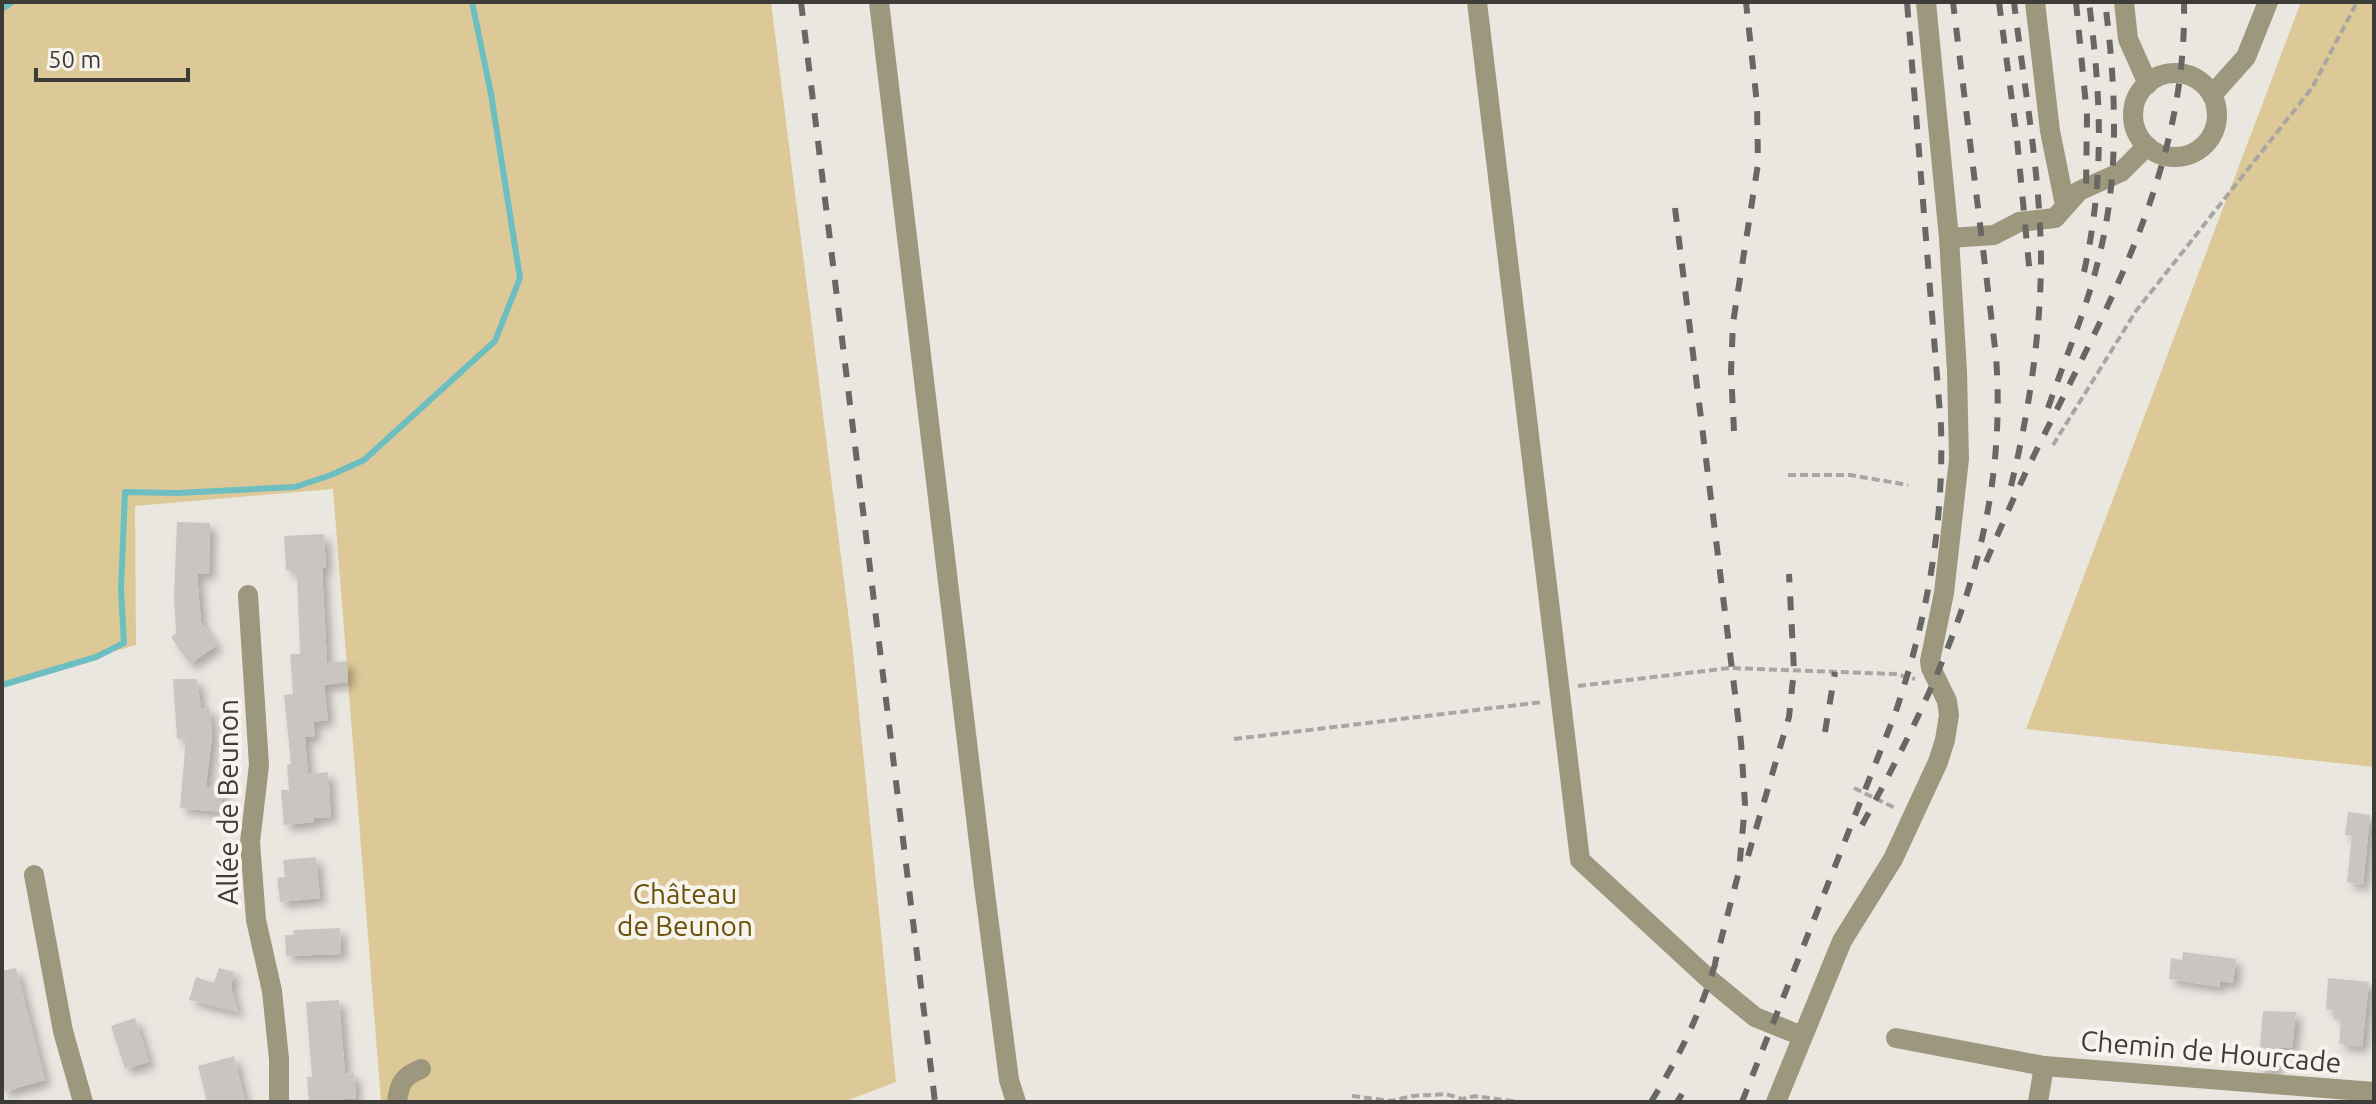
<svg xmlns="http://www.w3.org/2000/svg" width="2376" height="1104" font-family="Ubuntu,sans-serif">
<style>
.green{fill:#ddc897}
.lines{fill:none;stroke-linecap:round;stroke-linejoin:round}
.stream{stroke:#6cbec0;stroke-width:6}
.building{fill:#cac5c0;filter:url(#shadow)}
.path{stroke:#a9a6a2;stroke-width:4;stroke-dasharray:8 4;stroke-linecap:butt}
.minor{stroke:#9d977e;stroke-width:20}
.rail{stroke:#696763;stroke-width:6;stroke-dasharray:14 14;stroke-linecap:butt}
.labels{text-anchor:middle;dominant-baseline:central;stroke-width:8;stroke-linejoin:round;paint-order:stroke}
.street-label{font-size:28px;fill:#3d3c39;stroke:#f7f4ee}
.park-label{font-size:28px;fill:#6a520a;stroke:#f7f4ee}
</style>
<defs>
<filter id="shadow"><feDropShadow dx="6" dy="6" stdDeviation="4" flood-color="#0004"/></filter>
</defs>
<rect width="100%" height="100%" fill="#eae7e1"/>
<g class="green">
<polygon points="2,2 771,2 853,652 896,1082 843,1102 381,1102 333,489 135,506 136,645 2,684"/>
<polygon points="2301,2 2374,2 2374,767 2026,729"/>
</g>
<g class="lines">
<g class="stream">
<polyline points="2,9 12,2"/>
<polyline points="2,685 96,657 124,643 121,589 125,492 177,493 295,487 331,475 364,460 495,341 520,278 491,94 472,2"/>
</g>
</g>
<g class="building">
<polygon points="177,522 210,523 209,574 197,574 201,622 217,645 190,664 171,637 176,633 174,596"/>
<polygon points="324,534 326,568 322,568 327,663 347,661 348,682 324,685 328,720 313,722 315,736 305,737 308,774 328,772 331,817 314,818 314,822 284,825 281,790 289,790 287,765 291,764 284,695 293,694 290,654 300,654 297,575 295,570 286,570 284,536"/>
<polygon points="173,679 197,679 201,709 210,708 212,736 206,787 223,789 221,812 180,808 186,738 177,739"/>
<polygon points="2348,812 2370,815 2363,885 2347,882 2352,836 2345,835"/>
<polygon points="316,857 320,898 280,902 277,878 285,877 283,860"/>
<polygon points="340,928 341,954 286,956 285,935 294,935 293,930"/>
<polygon points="2183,952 2236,959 2233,983 2220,981 2220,987 2169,979 2171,958 2182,960"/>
<polygon points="16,968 45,1080 2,1092 2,971"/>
<polygon points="219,968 234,972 231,987 238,1012 189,1000 196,977 214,983"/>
<polygon points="2328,978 2369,982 2362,1047 2339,1044 2341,1020 2334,1019 2335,1010 2326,1009"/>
<polygon points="339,1000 345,1074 354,1073 356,1098 332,1100 332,1102 309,1102 307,1077 312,1077 306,1002"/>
<polygon points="2263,1011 2296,1012 2292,1048 2278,1047 2276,1071 2258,1070"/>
<polygon points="135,1018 149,1062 125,1069 111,1026"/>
<polygon points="234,1056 245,1102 207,1102 198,1066"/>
</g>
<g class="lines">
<g class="path">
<polyline points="2053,445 2136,311 2312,88 2357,2"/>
<polyline points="1788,475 1850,475 1908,485"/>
<polyline points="1578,686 1730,668 1895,674 1915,679"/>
<polyline points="1234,739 1543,702"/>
<polyline points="1854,788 1895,808"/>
<polyline points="1352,1096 1391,1101 1412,1096 1446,1094 1462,1099 1475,1096 1519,1102"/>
</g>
<g class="minor">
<polyline points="879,2 984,885 1009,1080 1016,1102"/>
<polyline points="1477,2 1580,860 1710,980 1755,1017 1802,1036"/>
<polyline points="2035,2 2050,131 2065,205"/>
<polyline points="2124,2 2128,39 2148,84"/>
<circle cx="2175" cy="115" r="42"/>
<polyline points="2212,95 2246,57 2268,2"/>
<polyline points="1949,238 1994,235 2019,222 2055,218 2079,191 2121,172 2147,146"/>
<polyline points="248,595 259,765 250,842 256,920 272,991 279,1059 279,1102"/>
<polyline points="34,875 63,1031 83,1102"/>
<polyline points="1896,1038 2044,1066 2374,1092"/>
<path d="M 397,1102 C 399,1084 403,1076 421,1069"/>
<polyline points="1776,1102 1842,941 1893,859 1938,762 1945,740 1949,715 1947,701 1931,668 1930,661 1944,593 1959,459 1957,371 1949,238 1926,2"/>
<polyline points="2038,1102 2044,1066"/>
</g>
<g class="rail">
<polyline points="801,2 935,1102"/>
<polyline points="1999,2 2017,139 2030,276"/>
<polyline points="2076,2 2087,116 2086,189"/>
<polyline points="1675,208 1741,742 1745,804 1739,871 1715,963"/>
<path d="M 2084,272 C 2105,177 2101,98 2089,2"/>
<path d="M 2048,408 C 2065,358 2087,309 2099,257 C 2120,173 2116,87 2105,2"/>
<polyline points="1734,431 1731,371 1733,323 1758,164 1757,104 1746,2"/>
<path d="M 2011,486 C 2029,412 2041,333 2041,257 C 2040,172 2024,86 2014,2"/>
<path d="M 1986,562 C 2004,519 2023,477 2044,435 C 2114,295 2187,163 2184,2"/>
<polyline points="1825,732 1835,672"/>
<path d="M 1862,825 C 1945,673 2009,533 1996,356 L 1953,2"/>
<polyline points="1748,856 1789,717 1794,670 1789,574"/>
<path d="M 1651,1102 C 1683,1050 1700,1014 1718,955"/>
<polyline points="1677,1102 1682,1094"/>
<path d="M 1742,1102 L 1895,714 C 1927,619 1944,526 1941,426 L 1907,2"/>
</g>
</g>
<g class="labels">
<g class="street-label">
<text transform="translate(227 802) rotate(-90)">Allée de Beunon</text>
<text transform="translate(2211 1051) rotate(5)">Chemin de Hourcade</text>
</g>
<g class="park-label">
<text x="685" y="893">Château<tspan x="685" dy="32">de Beunon</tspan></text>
</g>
</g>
<rect width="2376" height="1104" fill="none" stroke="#3d3c39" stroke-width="8"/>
<path d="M36 68v12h152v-12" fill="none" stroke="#3d3c39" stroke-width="4"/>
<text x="48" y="68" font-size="24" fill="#3d3c39" stroke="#f7f4ee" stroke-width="6" paint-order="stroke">50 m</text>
</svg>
